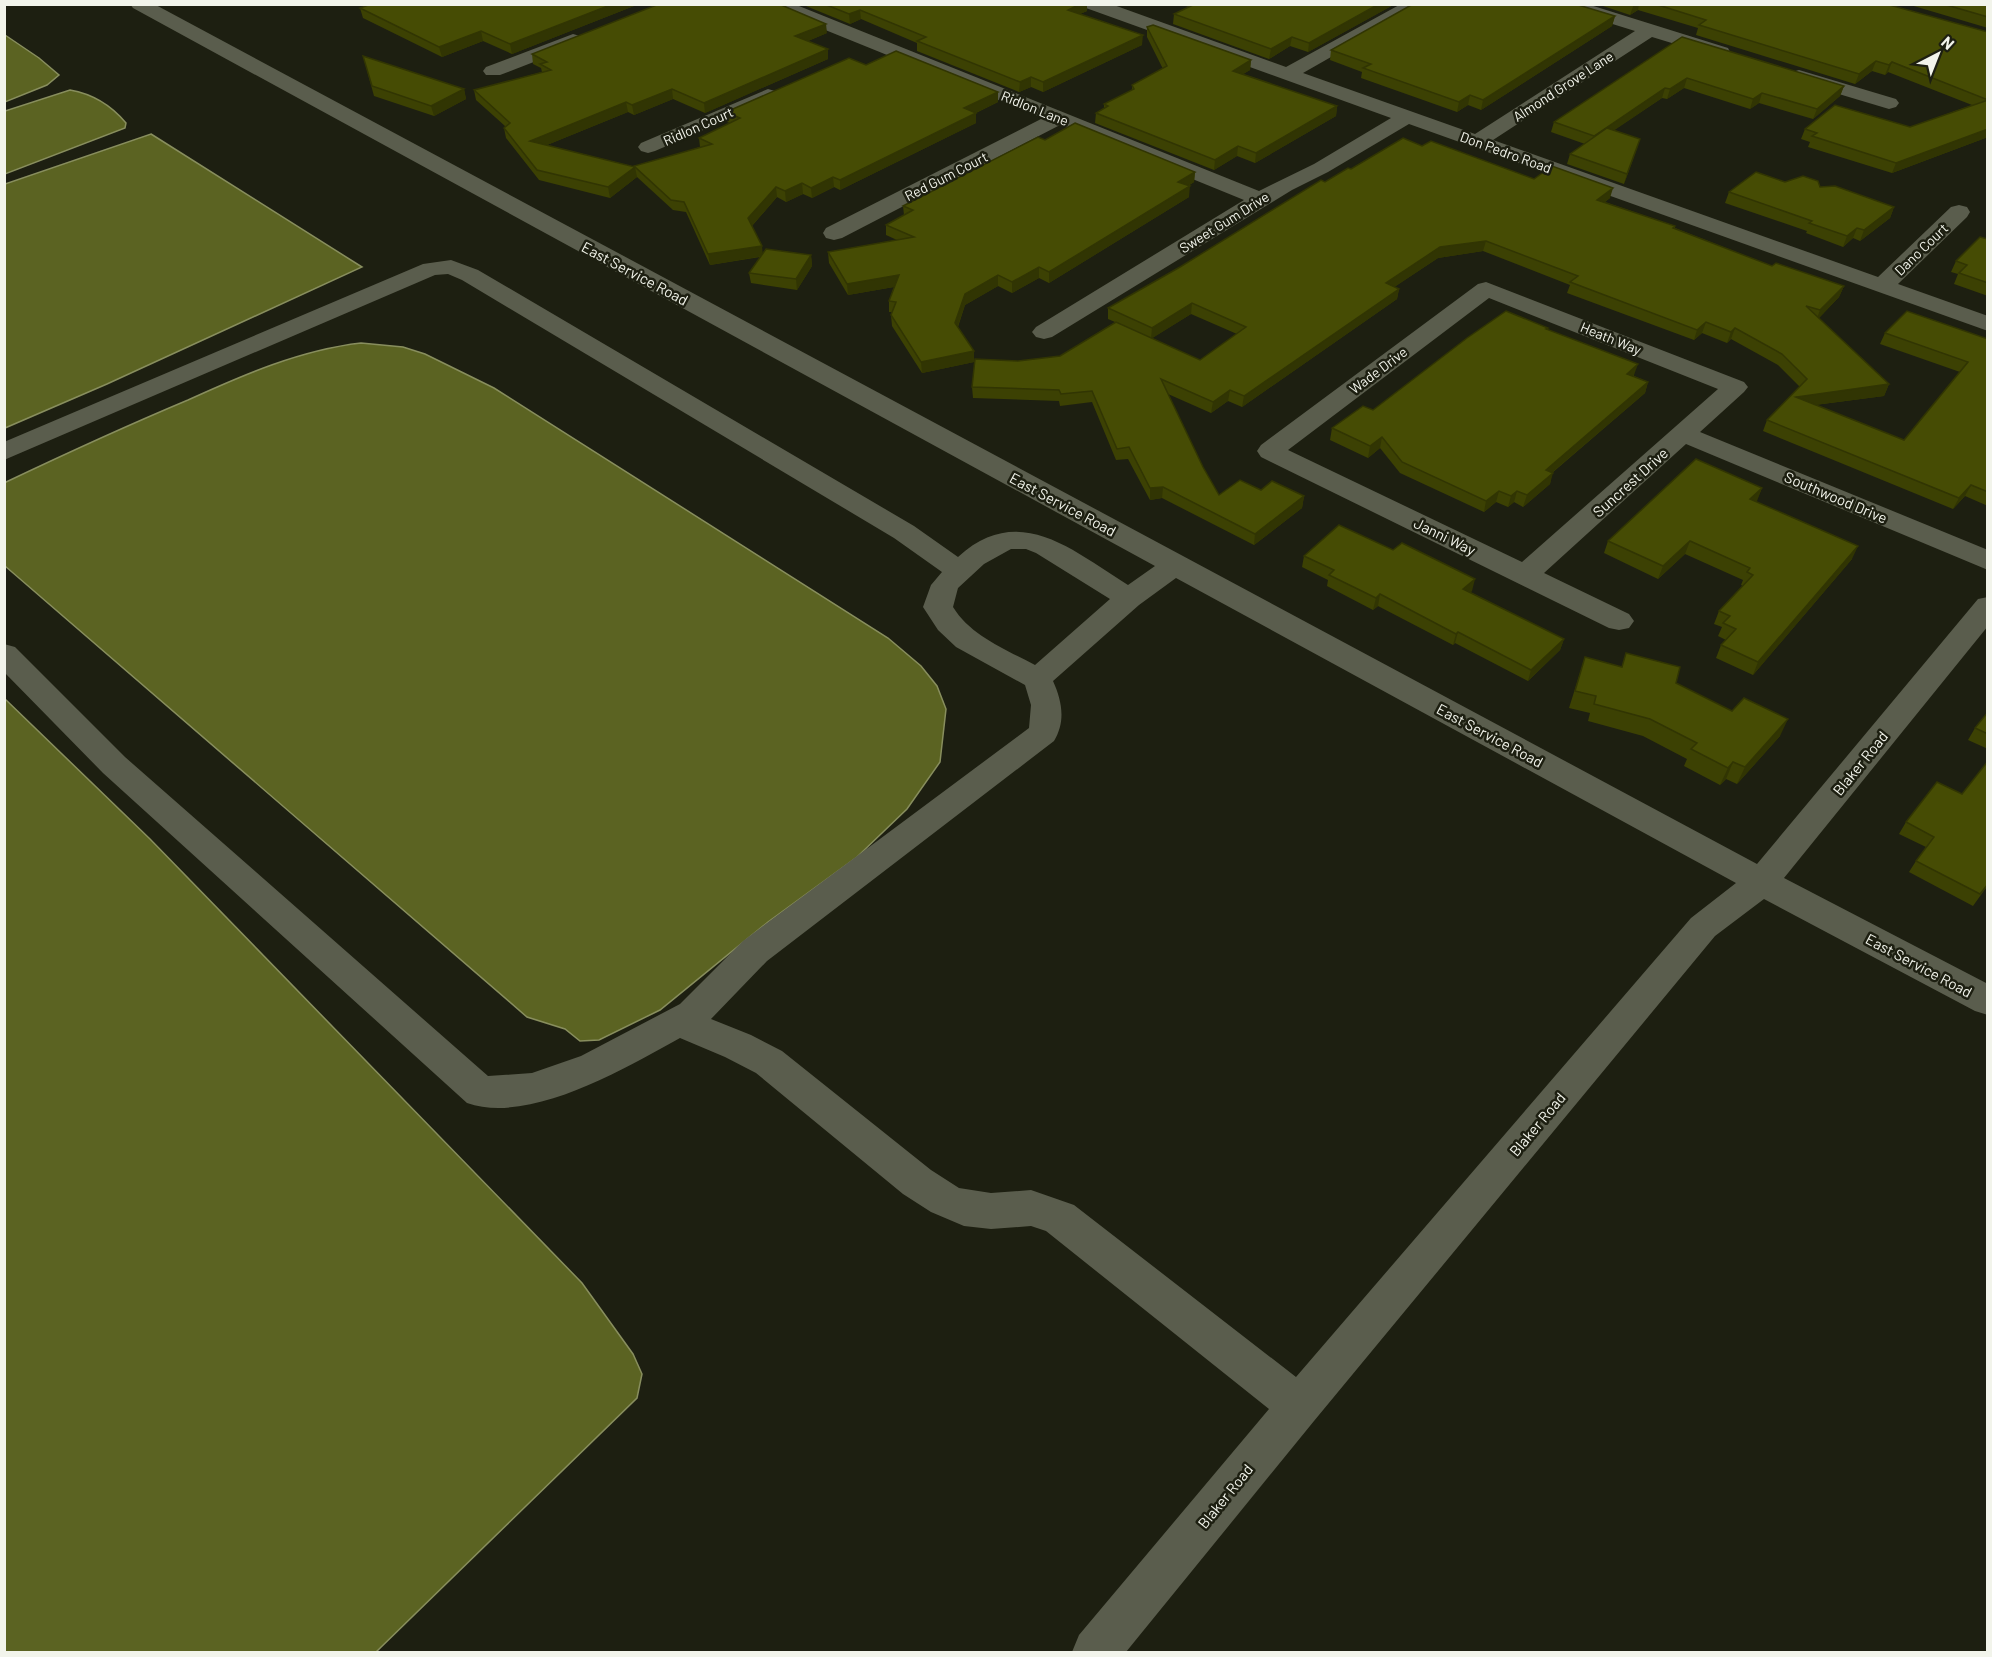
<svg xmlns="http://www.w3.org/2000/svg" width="1992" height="1657" font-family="Barlow,sans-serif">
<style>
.water{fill:#5b6322;stroke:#888e5e;stroke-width:1.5}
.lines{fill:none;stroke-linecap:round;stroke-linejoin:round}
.minor{fill:#5a5d4d;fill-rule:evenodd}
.wall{fill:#3c4103;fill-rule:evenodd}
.shaded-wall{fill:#313503}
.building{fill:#464c04;stroke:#313503;stroke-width:1.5}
.labels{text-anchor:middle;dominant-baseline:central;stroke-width:5;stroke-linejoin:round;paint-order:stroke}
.far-street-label{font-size:14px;fill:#f2f4eb;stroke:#1d1f11}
.street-label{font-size:15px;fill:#f2f4eb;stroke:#1d1f11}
</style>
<rect width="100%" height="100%" fill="#1d1f11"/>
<g class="water">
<polygon points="5,35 39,58 59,75 47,85 5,102"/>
<path d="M 70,90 C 93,94 111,105 126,123 L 125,128 L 5,174 L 5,111 Z"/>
<polygon points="151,134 362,267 107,384 5,428 5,184"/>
<path d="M 361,343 L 403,347 L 425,354 L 494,388 L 888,638 L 921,666 L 937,686 L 946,709 L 940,762 L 907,809 L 857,857 L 768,922 L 660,1010 L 599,1040 L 580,1041 L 565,1029 L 527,1017 L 5,566 L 4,483 C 65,454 126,426 188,400 C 243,375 300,350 361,343 Z"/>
<polygon points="4,698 150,839 582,1283 633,1354 642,1374 637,1398 376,1652 5,1652"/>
</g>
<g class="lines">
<g class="minor">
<path d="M 130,4 L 154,4 L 1757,864 L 1978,599 L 1988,597 L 1988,626 L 1784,878 L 1988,984 L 1988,1015 L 1975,1011 L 1764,899 L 1715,936 L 1314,1421 L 1126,1652 L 1072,1652 L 1079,1635 L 1269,1409 L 1046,1231 L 1031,1226 L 991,1229 L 964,1226 L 931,1212 L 903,1194 L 756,1073 L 725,1057 L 680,1038 C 625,1068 530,1125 467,1103 L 103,773 L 4,672 L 4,644 L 15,647 L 125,757 L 488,1076 L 532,1073 L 581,1056 L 680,1004 L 743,941 L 1029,728 L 1031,705 L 1025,685 L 956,647 L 938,630 L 923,607 L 931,585 L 942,572 L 894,538 L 462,280 L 448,274 L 435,275 L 4,460 L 4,442 L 423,264 L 451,260 L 478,270 L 914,526 L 958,557 C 1019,501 1073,551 1128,585 L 1155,566 L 133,8 ZM 1011,549 L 1026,549 L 1036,553 L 1110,599 L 1035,665 C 1005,649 971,636 953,607 L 958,588 L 984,564 ZM 1176,578 L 1736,883 L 1691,918 L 1296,1377 L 1074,1205 L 1031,1190 L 991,1193 L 959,1188 L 931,1170 L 782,1051 L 751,1035 L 711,1019 L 767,961 L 1054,741 C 1066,721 1062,701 1053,681 L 1139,605 Z"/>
<polygon points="768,4 794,4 1259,191 1314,164 1391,118 1086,8 1083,4 1111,4 1286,67 1401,4 1424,4 1303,73 1475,134 1635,31 1561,8 1558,4 1587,4 1728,48 1730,52 1728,56 1721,58 1652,37 1493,140 1878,277 1951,207 1959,205 1967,207 1970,212 1967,217 1898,284 1988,316 1988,331 1409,124 1328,172 1292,190 1052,337 1044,339 1036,337 1032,332 1036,327 1244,200 1060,125 842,238 834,240 826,238 823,233 826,228 1043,118 771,8"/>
<polygon points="573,34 580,36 582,40 580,44 500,75 486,75 483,71 486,67"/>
<polygon points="1799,70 1896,99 1899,103 1896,107 1889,109 1792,80 1789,76 1792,72"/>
<polygon points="768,89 775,91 778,95 775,99 655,151 648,153 641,151 638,147 641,143"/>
<path d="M 1486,282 L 1744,382 L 1748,387 L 1744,392 L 1700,432 L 1988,550 L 1988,570 L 1686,444 L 1544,573 L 1629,614 L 1634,621 L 1629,628 L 1619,630 L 1609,628 L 1261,457 L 1257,451 L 1261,445 L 1478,284 ZM 1489,298 L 1718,389 L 1522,562 L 1288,450 Z"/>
</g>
</g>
<g class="wall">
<polygon points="371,4 639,4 512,54 483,41 442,57 363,18 360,8"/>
<polygon points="801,4 1087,4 1087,11 1080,14 1142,45 1043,92 1031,87 1019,92 917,51 917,43 861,19 850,24"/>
<polygon points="1180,4 1395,4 1308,52 1290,46 1269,59 1173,24 1174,14 1189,7"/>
<polygon points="1597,4 1886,4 1988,32 1988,137 1892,173 1808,147 1810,142 1801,139 1805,129 1910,127 1972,105 1888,72 1885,75 1872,71 1855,84 1696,35 1698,28 1638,10 1630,15"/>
<polygon points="1907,4 1988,4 1988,28"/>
<polygon points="1615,16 1612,26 1481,110 1468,105 1457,112 1361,78 1362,72 1330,60 1331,50"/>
<polygon points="1147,27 1251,60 1250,70 1243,74 1337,106 1336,116 1255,163 1237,156 1214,170 1095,123 1096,113 1104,108 1104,104 1132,91 1132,85 1163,69 1147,37"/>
<polygon points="827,33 808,41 828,59 705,113 673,99 634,115 628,112 547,145 635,167 700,147 699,138 730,123 727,122 726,112 866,65 998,102 976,113 976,123 840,190 834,187 812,198 803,194 786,202 777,197 752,226 762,246 762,254 811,255 812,266 797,290 751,283 749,273 760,257 710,265 686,212 673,210 637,177 610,198 539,180 506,138 504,128 505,126 476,100 474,90 542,72 541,68 533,64 532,54"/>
<polygon points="1682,37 1844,86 1840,96 1813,119 1759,103 1750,109 1684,88 1667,99 1662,98 1614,130 1640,139 1624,184 1567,164 1570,154 1585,144 1551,132 1554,122"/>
<polygon points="363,56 464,89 466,99 434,116 374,96"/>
<polygon points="1045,140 1195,172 1194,182 1188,186 1189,197 1049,283 1039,278 1012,293 998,286 965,305 958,327 974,351 974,362 922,373 892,326 891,315 892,312 889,312 889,301 894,287 848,295 829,263 828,252 897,240 886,235 886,225 904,215 903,206"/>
<path d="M 1422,146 L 1534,179 L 1610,198 L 1605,202 L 1675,226 L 1675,228 L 1772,266 L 1844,286 L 1839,297 L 1819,318 L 1889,384 L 1884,396 L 1815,405 L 1904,440 L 1960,372 L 1880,344 L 1885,333 L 1988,339 L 1988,506 L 1965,496 L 1953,509 L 1763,431 L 1767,420 L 1800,387 L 1778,365 L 1731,339 L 1727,343 L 1702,333 L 1694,340 L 1567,293 L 1570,285 L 1483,251 L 1438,258 L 1394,287 L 1399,289 L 1397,299 L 1242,407 L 1228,401 L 1211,413 L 1168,394 L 1203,467 L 1219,495 L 1261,490 L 1304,496 L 1302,508 L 1254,545 L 1162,498 L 1150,500 L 1128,459 L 1116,460 L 1092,402 L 1060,406 L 1059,401 L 973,398 L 972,387 L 1060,356 L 1115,322 L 1108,319 L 1108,308 L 1180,267 L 1325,182 L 1351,169 ZM 1191,314 L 1237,334 L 1200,360 L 1152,338 Z"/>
<polygon points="1785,182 1820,187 1894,207 1890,218 1860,241 1853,238 1843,247 1806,233 1807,231 1725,203 1729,192"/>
<polygon points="1988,239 1988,296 1954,284 1958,274 1951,272 1956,261"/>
<polygon points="1548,328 1547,330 1634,375 1634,376 1648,382 1645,393 1552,473 1550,484 1523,507 1514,502 1508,507 1496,502 1484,512 1400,473 1380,448 1368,458 1330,440 1332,428 1373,410"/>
<polygon points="1762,488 1756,502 1852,559 1753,675 1716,658 1721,645 1726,640 1718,636 1722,627 1714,624 1719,611 1743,586 1741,585 1743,580 1685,554 1658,579 1604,553 1608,541"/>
<polygon points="1304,556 1472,591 1470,592 1564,639 1560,650 1528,681 1455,643 1453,645 1378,606 1373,610 1327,586 1328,580 1302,567"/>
<polygon points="1626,653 1676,683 1780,736 1737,784 1726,779 1720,785 1684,766 1687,759 1643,736 1588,721 1590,713 1569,708 1585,657 1622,667"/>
<polygon points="1988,712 1988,749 1968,740 1975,728"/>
<polygon points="1962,794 1988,885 1973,906 1909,872 1916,861 1926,847 1899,834 1906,822"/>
</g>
<g class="shaded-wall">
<polygon points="613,4 639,4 512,54 510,44"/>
<polygon points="1080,4 1087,4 1087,11 1068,19 1068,10"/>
<polygon points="1379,4 1395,4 1308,52 1309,43"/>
<polygon points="1634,4 1639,4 1638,10 1630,15"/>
<polygon points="860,10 861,19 850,24 849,14"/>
<polygon points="1615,16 1612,26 1481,110 1483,100"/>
<polygon points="826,24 827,33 796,46 795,36"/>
<polygon points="481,31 483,41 442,57 439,47"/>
<polygon points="1143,35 1142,45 1043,92 1043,82"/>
<polygon points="1292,37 1290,46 1269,59 1271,49"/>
<polygon points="828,49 828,59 705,113 704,103"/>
<polygon points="1251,60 1250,70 1232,81 1233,71"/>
<polygon points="1876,61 1872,71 1855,84 1859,74"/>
<polygon points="1892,62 1888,72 1885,75 1889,65"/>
<polygon points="1031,77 1031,87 1019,92 1020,82"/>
<polygon points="1687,78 1684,88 1667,99 1670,89"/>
<polygon points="1844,86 1840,96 1813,119 1817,109"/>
<polygon points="1665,88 1662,98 1591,146 1594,136"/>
<polygon points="464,89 466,99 434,116 431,106"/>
<polygon points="672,89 673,99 634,115 632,105"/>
<polygon points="998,92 998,102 965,118 964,108"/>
<polygon points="1762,93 1759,103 1750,109 1753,99"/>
<polygon points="1470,95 1468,105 1457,112 1459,102"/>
<polygon points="626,102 628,112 532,151 530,141"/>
<polygon points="1337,106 1336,116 1255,163 1256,153"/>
<polygon points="976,113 976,123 840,190 840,180"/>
<polygon points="1988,129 1988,137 1892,173 1896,163"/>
<polygon points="1640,139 1637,149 1624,184 1627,174"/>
<polygon points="1238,146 1237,156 1214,170 1215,160"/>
<polygon points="635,167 637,177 610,198 608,187"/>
<polygon points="1195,172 1194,182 1177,192 1178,182"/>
<polygon points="833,177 834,187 812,198 811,188"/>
<polygon points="802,183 803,194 786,202 785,191"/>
<polygon points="1190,186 1189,197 1049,283 1049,272"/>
<polygon points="776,187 777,197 749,229 748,218"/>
<polygon points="1613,188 1610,198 1594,210 1597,200"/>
<polygon points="1894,207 1890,218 1860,241 1864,230"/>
<polygon points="1857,228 1853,238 1843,247 1847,236"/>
<polygon points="1486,241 1483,251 1438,258 1384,294 1386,283 1440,247"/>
<polygon points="762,246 763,256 710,265 708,254"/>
<polygon points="811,255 812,266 797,290 796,279"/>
<polygon points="1039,267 1039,278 1012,293 1012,282"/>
<polygon points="899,275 899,286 848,295 847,284"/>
<polygon points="998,275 998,286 965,305 955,334 955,323 965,294"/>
<polygon points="1844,286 1839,297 1816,321 1820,310"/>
<polygon points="1399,289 1397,299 1242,407 1244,396"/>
<polygon points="1192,303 1191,314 1151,339 1152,328"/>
<polygon points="1706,322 1702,333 1694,340 1697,330"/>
<polygon points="1735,328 1731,339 1727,343 1731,332"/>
<polygon points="974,351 974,362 922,373 921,362"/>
<polygon points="1638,364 1634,375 1624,385 1627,374"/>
<polygon points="1648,382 1645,393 1542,481 1546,470"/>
<polygon points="1889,384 1884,396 1791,408 1796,397"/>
<polygon points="1230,390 1228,401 1211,413 1213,402"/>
<polygon points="1382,437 1380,448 1368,458 1370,446"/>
<polygon points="1553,473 1550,484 1523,507 1527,495"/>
<polygon points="1971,485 1965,496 1953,509 1959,498"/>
<polygon points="1163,487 1162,498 1150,500 1150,488"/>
<polygon points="1762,488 1757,501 1745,512 1750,499"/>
<polygon points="1499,491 1496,502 1484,512 1486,501"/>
<polygon points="1517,491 1514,502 1508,507 1511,496"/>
<polygon points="1304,496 1302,508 1254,545 1255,534"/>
<polygon points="1690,541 1685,554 1658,579 1663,566"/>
<polygon points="1858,546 1852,559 1753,675 1758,662"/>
<polygon points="1475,579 1472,591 1460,600 1463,589"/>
<polygon points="1380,594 1378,606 1373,610 1376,598"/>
<polygon points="1458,632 1455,643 1453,645 1456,634"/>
<polygon points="1564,639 1560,650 1528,681 1531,670"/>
<polygon points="1788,719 1780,736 1737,784 1745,767"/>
<polygon points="1733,762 1726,779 1720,785 1728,768"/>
</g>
<g class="building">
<polygon points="371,4 613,4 510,44 481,31 439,47 360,8"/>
<polygon points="659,4 779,4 826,24 795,36 828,49 704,103 672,89 632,105 626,102 530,141 635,167 608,187 537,170 504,128 510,123 474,90 551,70 540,64 547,62 532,54"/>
<polygon points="824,4 1080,4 1068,10 1143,35 1043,82 1031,77 1020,82 917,41 926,37 860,10 849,14"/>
<polygon points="1195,4 1379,4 1309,43 1292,37 1271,49 1174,14"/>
<polygon points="1413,4 1575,4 1615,16 1483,100 1470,95 1459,102 1363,68 1371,64 1331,50"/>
<polygon points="1655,4 1886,4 1988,32 1988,100 1892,62 1889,65 1876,61 1859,74 1699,25 1706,20"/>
<polygon points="1943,4 1988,4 1988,17"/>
<polygon points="1153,25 1251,60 1233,71 1337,106 1256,153 1238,146 1215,160 1096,113 1108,106 1104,104 1134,89 1132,85 1167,66 1147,27"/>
<polygon points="1682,37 1844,86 1817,109 1762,93 1753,99 1687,78 1670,89 1665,88 1594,136 1554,122"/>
<polygon points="896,51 998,92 964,108 976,113 840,180 833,177 811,188 802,183 785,191 776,187 748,218 762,246 708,254 684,202 671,200 634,166 712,144 699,138 740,118 726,112 849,58 866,65"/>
<polygon points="363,56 464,89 431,106 372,86"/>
<polygon points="1988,100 1988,129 1896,163 1812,136 1817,133 1805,129 1835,105 1910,127"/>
<polygon points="1075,123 1195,172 1178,182 1190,186 1049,272 1039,267 1012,282 998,275 965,294 955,323 974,351 921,362 891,315 896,302 889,301 899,275 847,284 828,252 914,237 886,225 913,210 903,206 1038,137 1045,140"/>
<polygon points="1607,128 1640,139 1627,174 1570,154"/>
<polygon points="1403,138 1422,146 1431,141 1534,179 1552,166 1613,188 1597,200 1675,226 1673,228 1772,266 1776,263 1844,286 1820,310 1806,306 1889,384 1796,397 1904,440 1968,362 1885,333 1907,311 1988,339 1988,492 1971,485 1959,498 1767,420 1807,379 1782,354 1735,328 1731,332 1706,322 1697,330 1570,282 1578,276 1486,241 1440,247 1386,283 1399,289 1244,396 1230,390 1213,402 1161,379 1203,467 1219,495 1240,480 1261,490 1272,481 1304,496 1255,534 1163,487 1150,488 1129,447 1117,449 1092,391 1061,394 1059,390 972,387 975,359 1018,361 1060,356 1116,322 1200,360 1246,327 1192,303 1152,328 1108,308 1180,267 1321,180 1325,182 1348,168 1351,169"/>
<polygon points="1756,172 1785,182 1803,176 1818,181 1820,187 1835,186 1894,207 1864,230 1857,228 1847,236 1809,223 1812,221 1729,192"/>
<polygon points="1980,237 1988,239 1988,283 1959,273 1967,265 1956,261"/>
<polygon points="766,249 811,255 796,279 749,273"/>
<polygon points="1506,311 1548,328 1546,329 1638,364 1627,374 1648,382 1546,470 1553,473 1527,495 1517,491 1511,496 1499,491 1486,501 1402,462 1382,437 1370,446 1332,428 1363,406 1373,410 1467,338"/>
<polygon points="1696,459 1762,488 1750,499 1858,546 1758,662 1721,645 1736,629 1723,623 1730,616 1719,611 1753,575 1747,572 1750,568 1690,541 1663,566 1608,541"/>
<polygon points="1339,525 1393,550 1402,543 1475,579 1463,589 1564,639 1531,670 1458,632 1456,634 1380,594 1376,598 1329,575 1334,570 1304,556"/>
<polygon points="1626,653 1680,667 1676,683 1732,711 1744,698 1788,719 1745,767 1733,762 1728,768 1691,749 1697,743 1650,719 1594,704 1596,696 1575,691 1585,657 1622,667"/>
<polygon points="1988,712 1988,734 1975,728"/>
<polygon points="1988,761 1988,884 1980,894 1916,861 1934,837 1906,822 1937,782 1962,794"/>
</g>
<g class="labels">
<g class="far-street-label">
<text transform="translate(1563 86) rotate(-33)">Almond Grove Lane</text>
<text transform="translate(1035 108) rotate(22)">Ridlon Lane</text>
<text transform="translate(698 126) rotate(-24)">Ridlon Court</text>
<text transform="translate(1506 152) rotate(20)">Don Pedro Road</text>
<text transform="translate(946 176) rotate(-27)">Red Gum Court</text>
<text transform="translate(1224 222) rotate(-32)">Sweet Gum Drive</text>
<text transform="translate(1921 249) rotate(-44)">Dano Court</text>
<text transform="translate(1611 338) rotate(22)">Heath Way</text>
<text transform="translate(1378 370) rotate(-37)">Wade Drive</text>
</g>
<g class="street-label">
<text transform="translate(635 273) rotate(28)">East Service Road</text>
<text transform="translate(1630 482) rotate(-42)">Suncrest Drive</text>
<text transform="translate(1836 497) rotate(23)">Southwood Drive</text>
<text transform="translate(1063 504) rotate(28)">East Service Road</text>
<text transform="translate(1445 536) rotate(26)">Janni Way</text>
<text transform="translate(1490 735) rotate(28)">East Service Road</text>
<text transform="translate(1860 763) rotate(-51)">Blaker Road</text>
<text transform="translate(1919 965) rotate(28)">East Service Road</text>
<text transform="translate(1537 1124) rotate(-50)">Blaker Road</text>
<text transform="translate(1225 1496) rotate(-51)">Blaker Road</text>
</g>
</g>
<rect width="1992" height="1657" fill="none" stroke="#f2f4eb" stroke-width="12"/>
<g transform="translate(1938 54) rotate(42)" stroke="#1d1f11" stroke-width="4.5" paint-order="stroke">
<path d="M0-4.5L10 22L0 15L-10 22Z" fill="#f2f4eb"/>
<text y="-9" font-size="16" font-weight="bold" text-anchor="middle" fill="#f2f4eb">N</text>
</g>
</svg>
